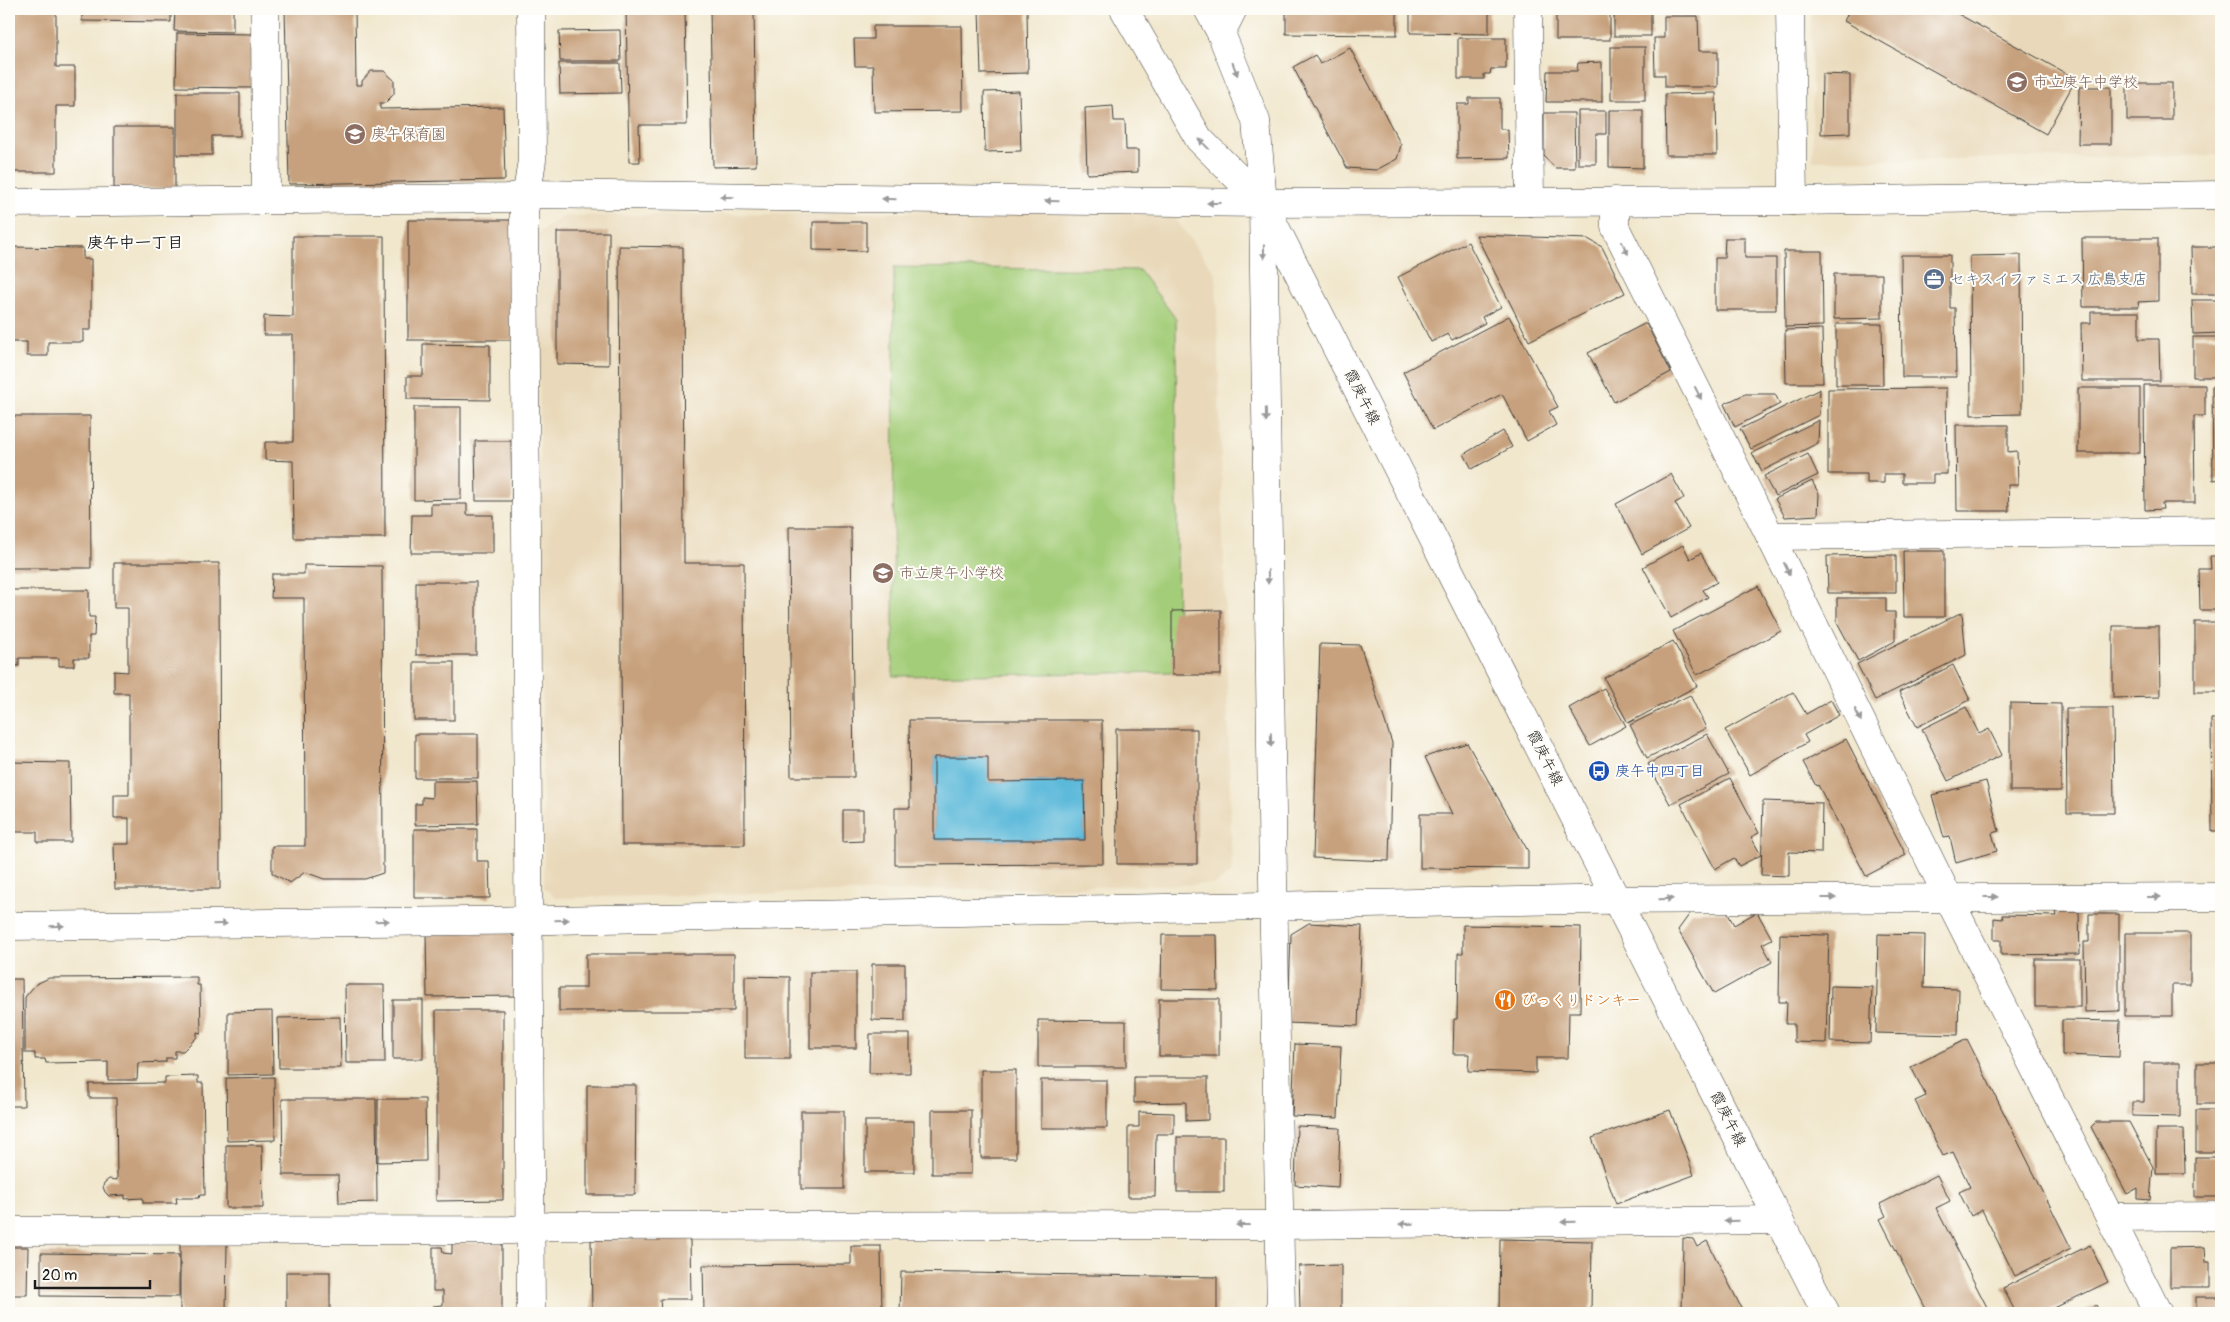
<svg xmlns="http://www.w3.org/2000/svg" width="2230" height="1322" font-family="Pangolin,'Klee One',sans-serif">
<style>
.built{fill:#e9d9ba}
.green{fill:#a4cd79;stroke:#60744a}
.water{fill:#5cb9da;stroke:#3c6a7b}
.building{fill:#c7a17d;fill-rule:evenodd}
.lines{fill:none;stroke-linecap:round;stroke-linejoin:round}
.street-casing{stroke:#3c3a37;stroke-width:29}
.secondary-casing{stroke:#3c3a37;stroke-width:29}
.street{stroke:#fff;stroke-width:28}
.secondary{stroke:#fff;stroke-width:28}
.oneway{fill:#999}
.labels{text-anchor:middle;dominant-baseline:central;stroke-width:4;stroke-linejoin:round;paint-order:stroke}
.education-label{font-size:15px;fill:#785e54;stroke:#fdfcf7;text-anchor:start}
.service-label{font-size:15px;fill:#4e5e75;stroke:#fdfcf7;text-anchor:start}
.street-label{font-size:15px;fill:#1c1c1c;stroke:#fdfcf7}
.transit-label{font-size:15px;fill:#164399;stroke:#fdfcf7;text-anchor:start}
.food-label{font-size:15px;fill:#c56008;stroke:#fdfcf7;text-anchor:start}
.neighbourhood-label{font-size:16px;font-weight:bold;fill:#1c1c1c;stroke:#fdfcf7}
</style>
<rect width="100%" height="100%" fill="#fdfcf7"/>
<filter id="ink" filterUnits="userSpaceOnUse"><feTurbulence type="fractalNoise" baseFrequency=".02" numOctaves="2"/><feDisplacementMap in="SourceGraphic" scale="10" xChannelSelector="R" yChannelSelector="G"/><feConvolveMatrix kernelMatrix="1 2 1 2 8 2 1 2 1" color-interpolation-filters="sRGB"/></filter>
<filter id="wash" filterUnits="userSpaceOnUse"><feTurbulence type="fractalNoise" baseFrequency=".0096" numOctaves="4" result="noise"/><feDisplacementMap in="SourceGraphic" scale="20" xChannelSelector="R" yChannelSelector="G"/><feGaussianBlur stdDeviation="1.12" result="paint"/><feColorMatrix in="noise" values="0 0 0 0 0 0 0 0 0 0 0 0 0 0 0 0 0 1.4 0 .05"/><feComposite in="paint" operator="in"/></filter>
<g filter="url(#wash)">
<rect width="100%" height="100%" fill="#f1e7cd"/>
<g class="built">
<polygon points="1811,9 2221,9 2221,155 1813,161"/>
<polygon points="1169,210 1216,274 1232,872 1216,884 557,898 544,888 538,233 564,216"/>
</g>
<polygon class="green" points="894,267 1139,270 1176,319 1178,672 893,676"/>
<polygon class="water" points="934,757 988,757 989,782 1084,781 1085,840 934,840"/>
<g id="blocks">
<g class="building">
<polygon points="9,9 56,9 56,67 75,67 75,106 56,106 56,172 9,172"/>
<polygon points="82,9 171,9 171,22 82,21"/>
<polygon points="175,9 233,9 233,32 174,31"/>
<polygon points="285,9 355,9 356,85 362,85 362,81 371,71 384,71 394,80 394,94 385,103 380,103 380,109 503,107 505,180 289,184"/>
<polygon points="626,9 685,9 687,125 639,125 640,162 629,162"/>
<polygon points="710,9 754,9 756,166 713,167"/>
<polygon points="979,9 1027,9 1028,73 981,74"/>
<polygon points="1286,9 1397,9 1397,35 1286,34"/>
<polygon points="1410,9 1489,9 1489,34 1410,33"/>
<rect x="1556" y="9" width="54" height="31"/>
<rect x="1614" y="9" width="37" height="27"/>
<polygon points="1850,9 1949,9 2076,79 2046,134 1844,21"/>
<polygon points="1664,16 1698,16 1699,51 1718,51 1718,87 1665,87 1665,75 1655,75 1654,38 1664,38"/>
<polygon points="873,26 962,26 963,111 874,112 873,66 855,66 854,39 873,39"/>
<polygon points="620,30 621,61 560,61 559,31"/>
<polygon points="177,33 252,34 252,88 176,87"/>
<polygon points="1458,38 1506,38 1506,69 1491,69 1490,74 1484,74 1484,79 1458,79"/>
<rect x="1611" y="47" width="34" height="53"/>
<polygon points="1350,48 1401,145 1397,159 1376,170 1347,168 1293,67 1315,55 1320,64"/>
<polygon points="1602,62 1602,102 1546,102 1547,71 1577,71 1578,63"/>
<polygon points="559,63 620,63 621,93 560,94"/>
<polygon points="1822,74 1850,75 1850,133 1821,134"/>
<rect x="2127" y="83" width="45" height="37"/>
<polygon points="2079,87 2111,87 2111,144 2078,144"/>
<polygon points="1019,91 1021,151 985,152 984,92"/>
<polygon points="177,93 240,93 240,136 212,136 212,155 177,155"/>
<polygon points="1716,93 1717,155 1666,155 1665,94"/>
<polygon points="1469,98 1500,98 1500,129 1508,130 1509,158 1457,159 1457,104 1469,104"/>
<polygon points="1113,106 1114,121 1125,121 1126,150 1138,150 1138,172 1087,174 1085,108"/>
<polygon points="1609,110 1643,110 1643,168 1609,167"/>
<polygon points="1578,111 1606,111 1606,134 1596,134 1596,164 1578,164"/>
<polygon points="1544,113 1574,113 1575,168 1555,168 1544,156"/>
<polygon points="114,127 175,127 175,189 114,188"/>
<polygon points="408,220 512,220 513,340 408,340"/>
<polygon points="813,222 866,222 866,251 813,250"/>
<polygon points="557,232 609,232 609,365 557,364"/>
<polygon points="1476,235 1588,239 1602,247 1625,293 1529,341"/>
<polygon points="293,236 384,236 385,538 294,538 293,461 265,460 265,442 293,442 293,335 264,335 264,316 293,317"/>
<polygon points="1725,238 1745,238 1745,258 1776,258 1776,310 1715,310 1715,258 1724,258"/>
<polygon points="2082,238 2158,238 2158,301 2138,302 2139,307 2083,307"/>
<polygon points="1468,242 1501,307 1482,317 1485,323 1452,340 1448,334 1431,342 1398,277"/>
<polygon points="619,246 683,247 684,563 744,563 745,845 622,845"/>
<polygon points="9,247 83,248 83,259 91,259 91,330 83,330 83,342 48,342 48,356 27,356 27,342 9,342"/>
<polygon points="2191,247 2221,247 2221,294 2192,294"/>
<polygon points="1784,251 1822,251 1823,326 1785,327"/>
<polygon points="1901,255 1950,255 1950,308 1955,308 1956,377 1902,377"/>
<polygon points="2021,255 2022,414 1971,415 1970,256"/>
<polygon points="1834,274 1882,274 1882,318 1834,319"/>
<polygon points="2192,300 2221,300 2221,333 2193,334"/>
<polygon points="2091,312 2139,312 2139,339 2159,339 2160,381 2082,381 2081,323 2091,323"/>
<polygon points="1509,316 1558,407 1549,411 1556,425 1527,441 1502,394 1433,430 1403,372"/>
<polygon points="1646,323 1671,372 1614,402 1588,353"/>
<polygon points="1836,324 1882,324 1883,385 1836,385"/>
<polygon points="1822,329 1823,383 1786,383 1785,330"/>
<rect x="2193" y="337" width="28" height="40"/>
<polygon points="423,344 490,345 490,400 407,399 407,376 423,376"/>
<polygon points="2144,385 2205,385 2205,416 2194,416 2195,503 2162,503 2163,509 2145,510"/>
<polygon points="2212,386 2221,386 2221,479 2213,480"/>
<polygon points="1946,388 1947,474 1933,474 1933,483 1902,483 1902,474 1884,474 1884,483 1867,483 1867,474 1828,474 1828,389"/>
<rect x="2078" y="388" width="62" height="65"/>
<polygon points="1820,389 1819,415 1751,449 1740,429"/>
<polygon points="1745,394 1775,394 1780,404 1735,427 1724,404"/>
<polygon points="414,407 461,407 461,499 414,500"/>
<polygon points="9,416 90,416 91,568 9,568"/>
<polygon points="1819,420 1818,443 1762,471 1752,453"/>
<polygon points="1956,425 2008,425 2008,452 2017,451 2018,485 2008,485 2009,511 1957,511"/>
<polygon points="1503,431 1512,447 1472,469 1464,454"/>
<polygon points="475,441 511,441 512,501 476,501"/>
<polygon points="1808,454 1818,475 1775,496 1764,476"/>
<polygon points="1671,474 1684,498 1675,503 1689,528 1642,554 1616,504"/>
<polygon points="1812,481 1819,494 1818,515 1785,517 1775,499"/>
<polygon points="431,504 467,504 467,515 493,515 493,553 411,553 412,515 431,515"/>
<polygon points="789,527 851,527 854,777 791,777"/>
<polygon points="1683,545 1690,559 1701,553 1717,582 1703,590 1708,597 1671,618 1643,567"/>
<polygon points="1903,551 1944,551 1944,617 1904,617"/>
<polygon points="1896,555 1896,593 1828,593 1827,556"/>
<polygon points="2210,556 2221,556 2221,610 2200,610 2199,569 2211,569"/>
<polygon points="114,563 219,563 220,889 115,889 114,844 129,844 129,818 114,818 114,795 129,795 129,693 114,693 114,671 128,672 128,608 114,608"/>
<polygon points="304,565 382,566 383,873 365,879 324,879 305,872 290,883 272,873 272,846 305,846 304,598 271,598 272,574 304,574"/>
<rect x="416" y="582" width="60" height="73"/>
<polygon points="1758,586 1781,631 1697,675 1673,631"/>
<polygon points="9,590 89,590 89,617 95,617 94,636 89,636 89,658 74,658 74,666 59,666 59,658 19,658 19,666 9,666"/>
<polygon points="1837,598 1886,598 1886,612 1895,612 1895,641 1858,661 1837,622"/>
<polygon points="1221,610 1221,675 1172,675 1172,611"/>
<polygon points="1962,612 1966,655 1875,700 1857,664"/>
<rect x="2195" y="622" width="26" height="70"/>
<polygon points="2113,626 2159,626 2160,697 2113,698"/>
<polygon points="1673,641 1697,686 1628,723 1604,678"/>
<polygon points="1320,644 1360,645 1392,743 1389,861 1313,858"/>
<rect x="414" y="662" width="40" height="58"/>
<polygon points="1953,665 1970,700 1917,727 1899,692"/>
<polygon points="1604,688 1626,726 1590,746 1569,708"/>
<polygon points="1793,692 1806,714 1831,700 1839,715 1804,735 1808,742 1750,775 1725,730"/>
<polygon points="1690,695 1706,728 1647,758 1630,725"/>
<polygon points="2010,703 2061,704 2061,791 2010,791"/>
<polygon points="1966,707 1979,734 1989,729 2002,755 1948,781 1922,729"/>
<polygon points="2066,708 2113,708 2114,813 2067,813"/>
<polygon points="2211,719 2221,719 2221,831 2212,831"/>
<path d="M 909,720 L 1102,720 L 1103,864 L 895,865 L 895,808 L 910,808 ZM 934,757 L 988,757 L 988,782 L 1084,781 L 1085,840 L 934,840 Z"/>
<polygon points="1116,729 1197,729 1197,864 1117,864"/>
<rect x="415" y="734" width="63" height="44"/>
<polygon points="1707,734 1729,774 1670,804 1648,764"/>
<polygon points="1846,739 1906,855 1866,876 1818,785 1816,786 1803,762"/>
<polygon points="1467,743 1528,851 1528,869 1420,868 1420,814 1452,814 1425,757"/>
<polygon points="9,762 70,763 71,842 37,842 37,832 9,832"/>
<polygon points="1730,778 1759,833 1751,837 1761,855 1739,866 1734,858 1715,869 1681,804"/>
<polygon points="432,781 477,781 478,824 415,825 415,804 422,804 422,797 432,798"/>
<polygon points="1986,781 1999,831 1992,833 1997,851 1956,863 1950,837 1944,838 1932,795"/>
<polygon points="1763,801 1822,803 1821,853 1789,852 1789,876 1761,875"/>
<polygon points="843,810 863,810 863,841 843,842"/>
<polygon points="414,829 477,829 477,861 489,861 490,898 414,898"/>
<polygon points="1691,912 1727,912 1734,925 1757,912 1772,939 1762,944 1772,962 1714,994 1678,930"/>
<polygon points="2056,912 2079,912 2080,954 2001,955 2001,940 1994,940 1994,918 2003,919 2002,915 2057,916"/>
<polygon points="2089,914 2119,914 2119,1011 2085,1012 2084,942 2089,942"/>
<polygon points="1309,923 1362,926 1358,1026 1288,1023 1291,934"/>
<polygon points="1463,925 1581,927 1580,1012 1569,1012 1568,1058 1536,1058 1536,1073 1468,1071 1469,1054 1453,1054 1454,1019 1457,1019 1458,953 1463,953"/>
<polygon points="509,932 517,940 517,996 427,997 426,933"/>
<polygon points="2125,933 2190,933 2190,985 2172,985 2172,1016 2125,1016"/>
<polygon points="1780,934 1829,935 1826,1043 1794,1042 1794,1024 1786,1024 1787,1002 1779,1002"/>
<polygon points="1878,934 1925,935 1924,988 1959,989 1958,1035 1876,1033"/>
<polygon points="1162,935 1217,935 1218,990 1161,989"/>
<polygon points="586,954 734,954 734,1011 559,1011 559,988 586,988"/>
<rect x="2035" y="959" width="45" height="48"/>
<polygon points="872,964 905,964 905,1021 872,1020"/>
<rect x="810" y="972" width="46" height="76"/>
<polygon points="745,976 790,977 790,1059 745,1059"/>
<polygon points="197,977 197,985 200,985 201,1033 197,1032 197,1037 183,1051 175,1051 175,1058 166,1058 166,1062 138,1063 137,1080 108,1080 108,1062 46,1063 45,1059 35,1059 35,1053 25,1053 25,997 36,984 49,978"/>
<polygon points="9,979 22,979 24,1106 9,1106"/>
<polygon points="345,985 384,985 385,1063 346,1063"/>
<polygon points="1831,986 1872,987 1870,1043 1830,1042"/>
<rect x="1159" y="999" width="60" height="57"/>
<rect x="393" y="1000" width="30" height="59"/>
<polygon points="436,1010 503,1010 503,1200 436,1201"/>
<polygon points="272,1011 273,1074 228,1075 228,1012"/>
<polygon points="340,1017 341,1068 279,1068 278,1018"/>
<polygon points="1038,1020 1126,1021 1126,1067 1038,1067"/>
<polygon points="2062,1020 2120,1021 2119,1057 2062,1055"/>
<polygon points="870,1034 910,1034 910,1073 869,1073"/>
<polygon points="1967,1039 2071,1248 2015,1276 1982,1210 1971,1216 1959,1192 1970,1187 1953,1152 1943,1156 1915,1101 1926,1096 1911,1067"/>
<polygon points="1295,1044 1341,1046 1338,1118 1292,1116"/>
<polygon points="2144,1063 2180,1063 2180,1117 2132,1116 2132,1102 2144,1102"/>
<rect x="2197" y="1063" width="24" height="41"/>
<rect x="981" y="1070" width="35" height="88"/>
<polygon points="198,1076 198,1083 203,1083 205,1195 200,1195 199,1198 176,1198 177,1203 143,1203 143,1198 125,1199 125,1195 109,1196 105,1192 103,1187 104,1183 109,1179 117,1180 116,1098 89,1098 89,1084 165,1083 165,1077"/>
<polygon points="274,1077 275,1140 227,1141 226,1078"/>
<polygon points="1134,1077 1208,1077 1208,1120 1186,1121 1186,1102 1134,1103"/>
<rect x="1041" y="1080" width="66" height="48"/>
<polygon points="587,1085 636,1085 635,1195 587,1195"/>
<polygon points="282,1099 376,1099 377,1202 339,1203 338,1175 283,1175"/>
<polygon points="378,1099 425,1099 426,1161 378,1162"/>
<rect x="932" y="1110" width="39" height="64"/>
<polygon points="1670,1110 1694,1175 1616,1204 1592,1138"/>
<rect x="2196" y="1110" width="25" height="42"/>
<rect x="801" y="1111" width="43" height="78"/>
<polygon points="1139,1112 1174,1113 1174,1134 1156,1134 1155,1197 1128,1197 1128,1127 1139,1127"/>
<rect x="865" y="1121" width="49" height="51"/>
<polygon points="2096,1122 2129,1122 2153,1167 2150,1200 2138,1199 2138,1188 2127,1194 2091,1127"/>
<polygon points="1297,1126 1340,1128 1338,1188 1295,1185"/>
<polygon points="2156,1129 2184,1129 2185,1174 2156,1174"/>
<rect x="1177" y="1137" width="47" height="55"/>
<polygon points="226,1145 262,1145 263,1208 226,1208"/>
<rect x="2195" y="1157" width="26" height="40"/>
<polygon points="1937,1175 1950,1201 1936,1208 1990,1313 1928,1313 1880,1219 1886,1216 1880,1204"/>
<polygon points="1683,1238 1693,1239 1697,1247 1707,1241 1744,1313 1682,1313"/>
<polygon points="690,1239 691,1299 660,1299 661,1313 592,1313 591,1240"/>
<polygon points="1500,1239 1592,1241 1591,1313 1499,1313"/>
<polygon points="180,1243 227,1243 226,1313 180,1312"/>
<polygon points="452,1243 502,1243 502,1313 433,1313 433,1306 443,1305 443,1291 433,1291 433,1247 442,1247 443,1253 452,1254"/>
<polygon points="2090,1245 2108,1282 2044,1313 2016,1313 2003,1288"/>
<polygon points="851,1246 881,1246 882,1313 704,1313 703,1265 851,1264"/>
<polygon points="9,1247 28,1247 27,1295 9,1295"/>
<polygon points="2205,1247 2206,1262 2210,1262 2210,1287 2170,1287 2170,1248"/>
<polygon points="41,1253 179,1255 179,1297 41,1296"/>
<polygon points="1341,1265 1341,1313 1300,1313 1299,1266"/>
<rect x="286" y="1272" width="44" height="41"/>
<polygon points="901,1272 1217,1277 1217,1313 900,1313"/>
<rect x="2196" y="1297" width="25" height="16"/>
<polygon points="2096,1305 2100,1313 2080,1313"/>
</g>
</g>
</g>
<g filter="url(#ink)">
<use href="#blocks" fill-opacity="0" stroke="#3c3a37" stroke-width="1"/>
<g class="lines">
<g class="street-casing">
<g id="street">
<polyline points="265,9 266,200"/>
<polyline points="531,9 532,160 524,213 531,1313"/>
<polyline points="1528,9 1530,202"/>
<polyline points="1790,9 1793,201"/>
<polyline points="1221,33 1233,9"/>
<polyline points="1615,201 1615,227 1770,536 1948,897 2158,1313"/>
<polyline points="9,203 507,198 528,194 1263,203 1273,880 1281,1313"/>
<polyline points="1770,536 2221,531"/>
<polyline points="9,926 552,920 1575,900 2221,897"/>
<polyline points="2111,1217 2221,1216"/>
<polyline points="9,1231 512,1230 551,1226 1280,1225 1779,1220"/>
</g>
</g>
<g class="secondary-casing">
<g id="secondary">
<polyline points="1124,9 1199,139 1263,203 1826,1313"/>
<polyline points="1208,9 1221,33 1256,121 1263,203"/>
<polyline points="1263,203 1793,201 2221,195"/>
</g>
</g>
<use href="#street" class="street"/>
<use href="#secondary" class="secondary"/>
</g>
<defs><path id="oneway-solid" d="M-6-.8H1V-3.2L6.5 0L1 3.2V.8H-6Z" transform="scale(1.25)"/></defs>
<g class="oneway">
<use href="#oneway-solid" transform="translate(1235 69) rotate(69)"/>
<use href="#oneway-solid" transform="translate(1204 144) rotate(-134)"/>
<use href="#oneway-solid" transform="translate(727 197) rotate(-179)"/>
<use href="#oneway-solid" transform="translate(889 199) rotate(-179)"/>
<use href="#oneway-solid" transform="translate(1052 201) rotate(-179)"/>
<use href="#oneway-solid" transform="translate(1214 203) rotate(-180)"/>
<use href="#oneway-solid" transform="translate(1625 248) rotate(63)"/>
<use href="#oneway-solid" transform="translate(1264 252) rotate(89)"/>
<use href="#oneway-solid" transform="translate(1698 393) rotate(63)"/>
<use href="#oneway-solid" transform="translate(1266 415) rotate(89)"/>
<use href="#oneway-solid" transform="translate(1787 569) rotate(64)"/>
<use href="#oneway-solid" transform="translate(1268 577) rotate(89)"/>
<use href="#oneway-solid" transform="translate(1858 715) rotate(64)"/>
<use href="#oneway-solid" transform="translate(1271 740) rotate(89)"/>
<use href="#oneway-solid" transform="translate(1991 897)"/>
<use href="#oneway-solid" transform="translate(2154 897)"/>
<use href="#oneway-solid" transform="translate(1829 898)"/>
<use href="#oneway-solid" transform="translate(1666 899) rotate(-1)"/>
<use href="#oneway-solid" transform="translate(562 920) rotate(-1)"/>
<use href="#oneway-solid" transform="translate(382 921) rotate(-1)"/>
<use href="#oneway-solid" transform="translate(220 924) rotate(-1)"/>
<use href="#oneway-solid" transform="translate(57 926) rotate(-1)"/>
<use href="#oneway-solid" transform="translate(1731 1221) rotate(179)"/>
<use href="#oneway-solid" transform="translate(1568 1222) rotate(179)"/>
<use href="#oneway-solid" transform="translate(1406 1224) rotate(179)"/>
<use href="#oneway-solid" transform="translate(1243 1225) rotate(180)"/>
</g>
</g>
<defs>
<g id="school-disc" transform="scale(1.125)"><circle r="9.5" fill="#8d6e63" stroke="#fdfcf7"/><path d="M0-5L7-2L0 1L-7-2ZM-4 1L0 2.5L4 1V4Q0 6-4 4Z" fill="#fff"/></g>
<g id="office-disc" transform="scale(1.125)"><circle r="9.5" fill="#5c6f8a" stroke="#fdfcf7"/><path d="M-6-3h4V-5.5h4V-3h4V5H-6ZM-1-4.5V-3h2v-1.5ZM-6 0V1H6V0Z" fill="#fff"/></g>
<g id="bus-disc" transform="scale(1.125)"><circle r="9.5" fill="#1a4fb4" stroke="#fdfcf7"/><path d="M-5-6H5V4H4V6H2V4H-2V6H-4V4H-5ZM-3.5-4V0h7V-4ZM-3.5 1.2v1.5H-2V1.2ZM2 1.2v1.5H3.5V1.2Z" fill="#fff"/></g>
<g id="restaurant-disc" transform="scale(1.125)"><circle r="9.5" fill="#e8710a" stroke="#fdfcf7"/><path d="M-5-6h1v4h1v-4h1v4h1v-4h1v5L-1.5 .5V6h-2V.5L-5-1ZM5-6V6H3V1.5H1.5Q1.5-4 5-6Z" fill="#fff"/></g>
</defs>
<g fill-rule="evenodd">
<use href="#school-disc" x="2017" y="82"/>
<use href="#school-disc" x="355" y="134"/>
<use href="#office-disc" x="1934" y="279"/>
<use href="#school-disc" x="883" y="573"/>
<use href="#bus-disc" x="1599" y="771"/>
<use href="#restaurant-disc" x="1505" y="1000"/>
</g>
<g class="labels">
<g class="education-label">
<text x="2033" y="82">市立庚午中学校</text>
<text x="371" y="134">庚午保育園</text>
<text x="899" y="573">市立庚午小学校</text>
</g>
<g class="service-label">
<text x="1950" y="279">セキスイファミエス 広島支店</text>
</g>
<g class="street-label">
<text transform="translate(1362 397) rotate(63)">霞庚午線</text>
<text transform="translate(1545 758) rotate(63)">霞庚午線</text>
<text transform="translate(1728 1119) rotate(63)">霞庚午線</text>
</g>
<g class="transit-label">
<text x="1615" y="771">庚午中四丁目</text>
</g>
<g class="food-label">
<text x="1521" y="1000">びっくりドンキー</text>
</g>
<g class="neighbourhood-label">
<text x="135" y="243">庚午中一丁目</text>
</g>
</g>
<rect width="2230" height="1322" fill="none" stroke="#fdfcf7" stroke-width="30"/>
<path d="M35 1280v8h115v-8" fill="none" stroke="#1c1c1c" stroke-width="2.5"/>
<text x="42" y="1280" font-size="15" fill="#1c1c1c" stroke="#fdfcf7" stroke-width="4" paint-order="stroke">20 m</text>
</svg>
